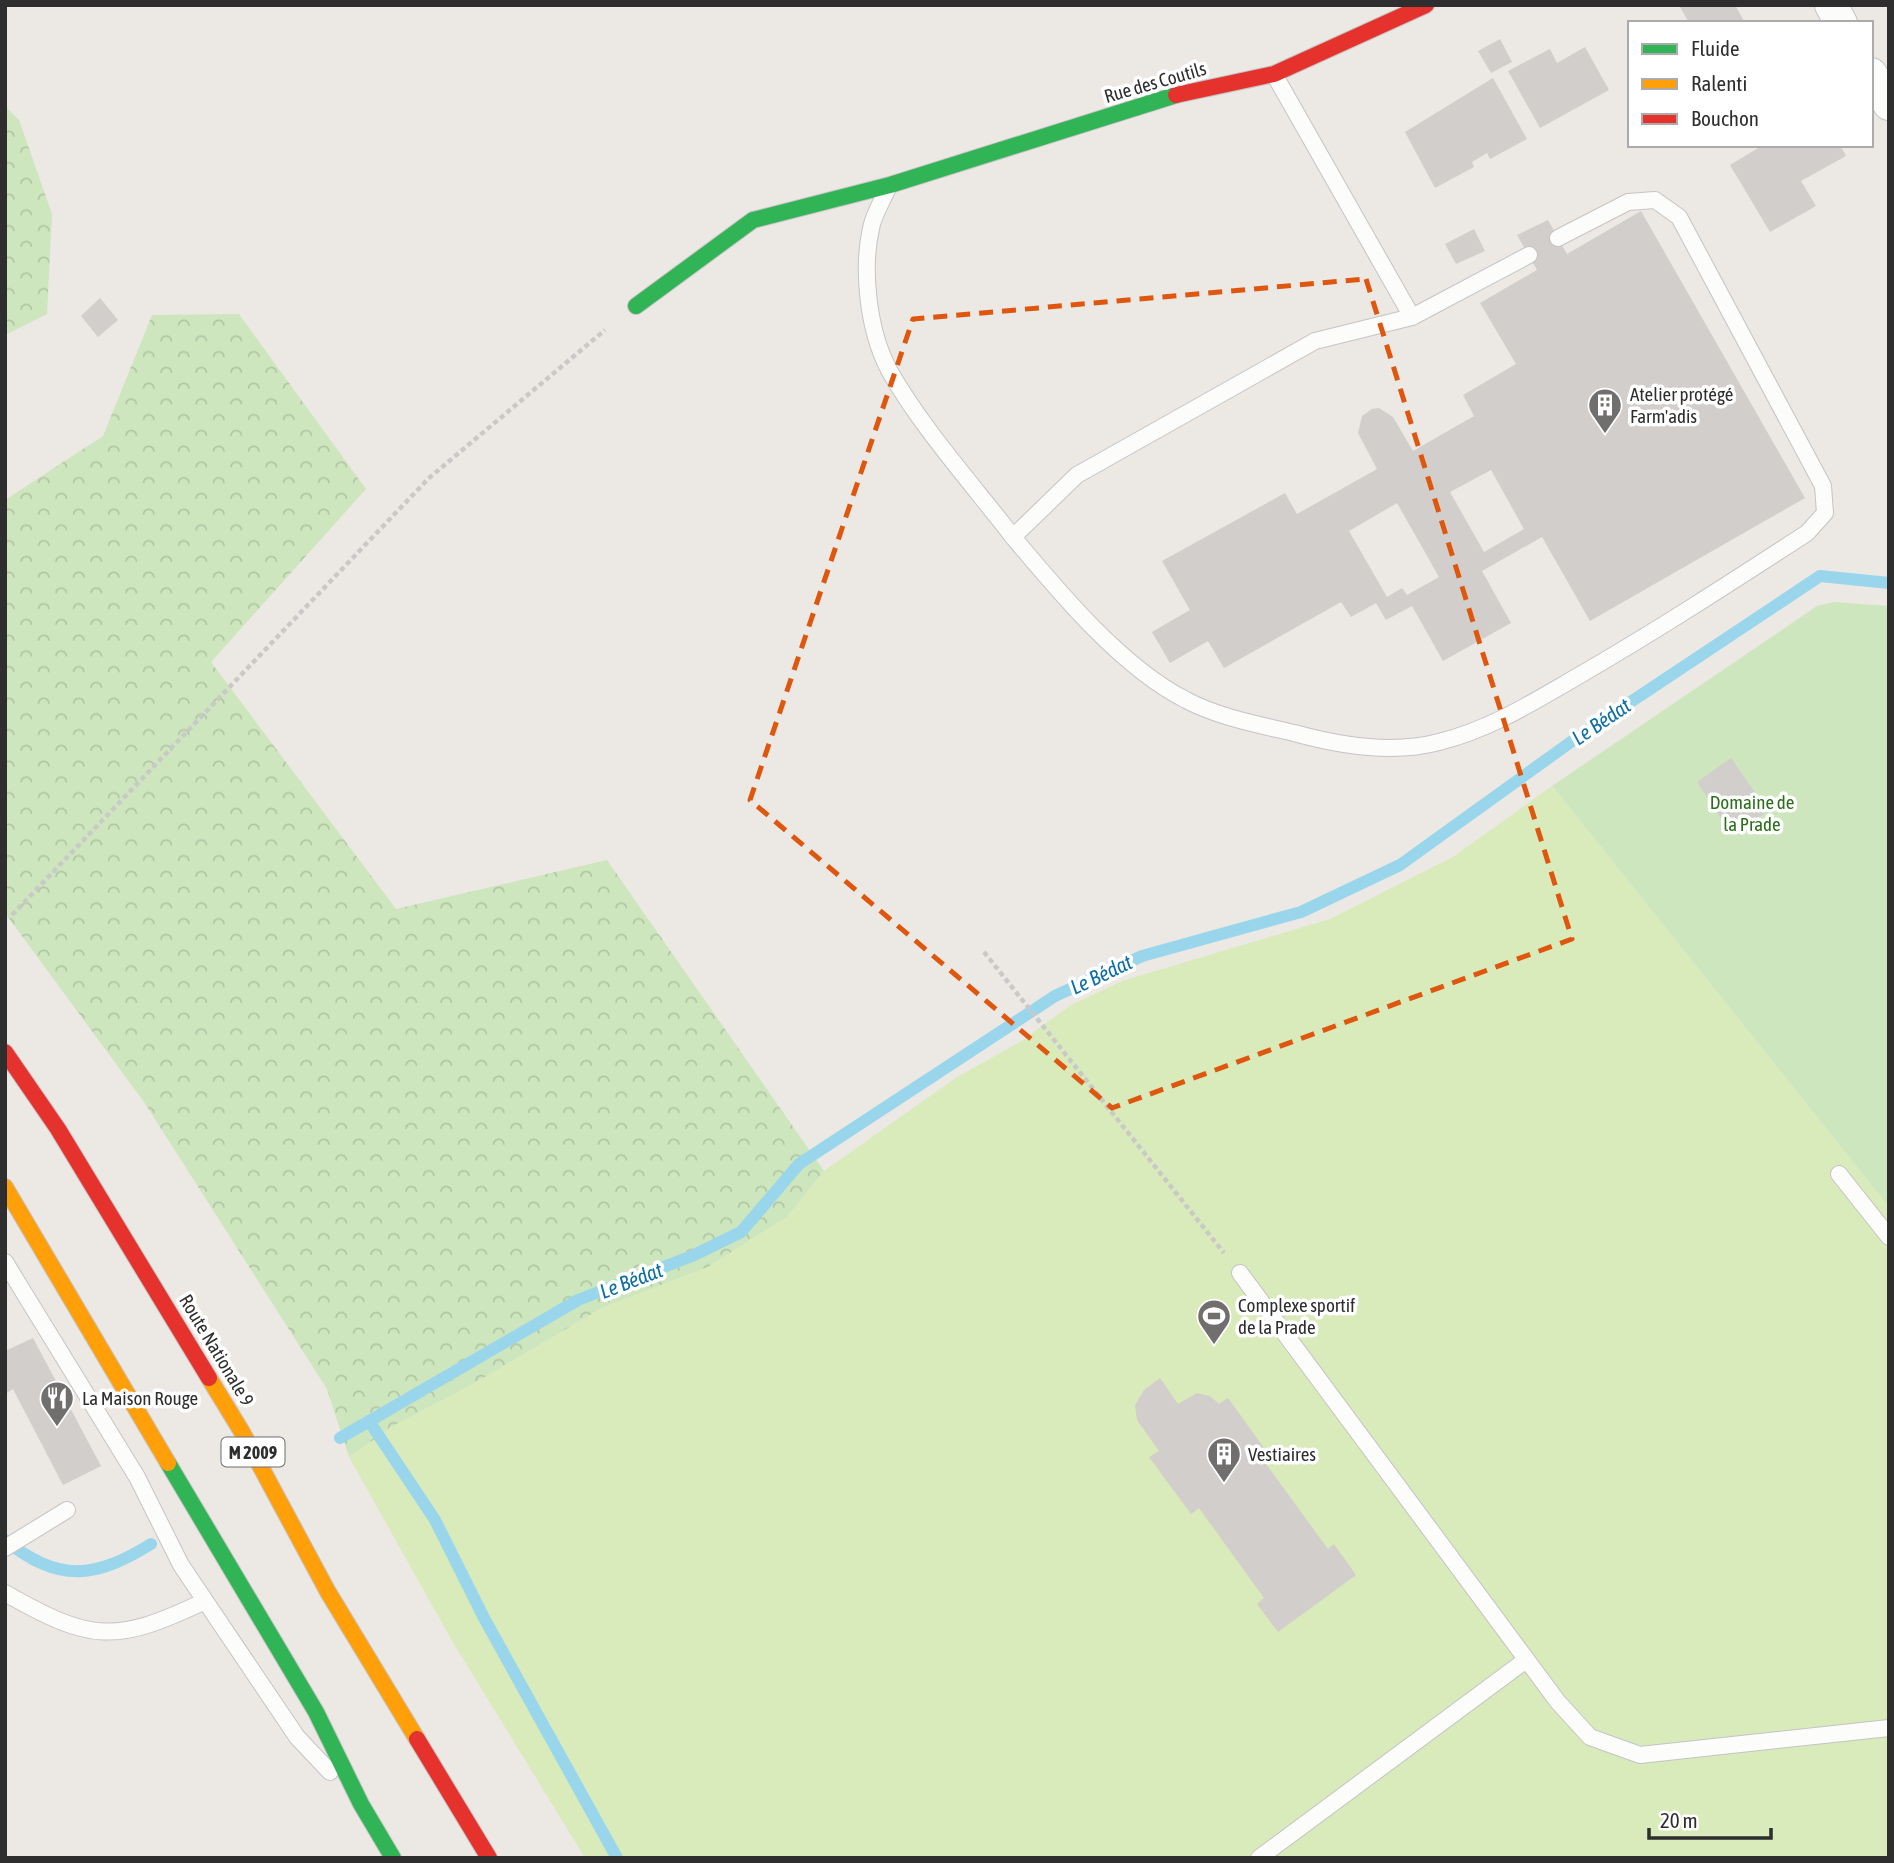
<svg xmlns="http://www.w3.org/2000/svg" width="1894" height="1863" font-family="'Asap Condensed',sans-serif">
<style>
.grass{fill:#cee6be}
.forest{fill:url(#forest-crowns)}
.pitch{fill:#d9eabb}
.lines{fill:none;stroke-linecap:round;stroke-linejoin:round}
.stream{stroke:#99d6ec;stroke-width:12}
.building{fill:#d1cecb;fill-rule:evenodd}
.lane-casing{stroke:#c5c4c5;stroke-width:18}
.street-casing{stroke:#c5c4c5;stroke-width:34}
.fast-casing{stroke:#c5c4c5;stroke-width:18}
.slow-casing{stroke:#c5c4c5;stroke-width:18}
.jam-casing{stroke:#c5c4c5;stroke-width:18}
.path{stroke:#c9c9c8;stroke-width:4.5;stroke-dasharray:5 3.5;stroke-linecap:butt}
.lane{stroke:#fcfcfb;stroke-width:16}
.street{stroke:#fcfcfb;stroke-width:32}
.fast{stroke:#30b455;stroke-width:16}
.slow{stroke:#ff9f0a;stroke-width:16}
.jam{stroke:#e5322d;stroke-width:16}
.marked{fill:none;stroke:#df570e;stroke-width:5;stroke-dasharray:14 9;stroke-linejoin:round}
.labels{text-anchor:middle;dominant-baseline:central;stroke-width:7;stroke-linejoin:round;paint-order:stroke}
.shield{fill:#fff;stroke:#6d6d6d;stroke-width:2}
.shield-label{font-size:18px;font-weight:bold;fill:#2e2e2e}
.street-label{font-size:19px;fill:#2e2e2e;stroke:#fff}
.poi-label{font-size:19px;fill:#2e2e2e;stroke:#fff;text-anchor:start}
.park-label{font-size:19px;fill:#2c6e1b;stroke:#fff}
.water-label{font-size:21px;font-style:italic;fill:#0d6fa3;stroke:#fff}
</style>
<defs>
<pattern id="forest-crowns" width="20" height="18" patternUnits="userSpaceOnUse" patternTransform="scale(1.75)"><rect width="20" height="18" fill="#cee6be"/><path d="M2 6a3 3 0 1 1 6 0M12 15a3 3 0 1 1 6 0" fill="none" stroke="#b1c6a4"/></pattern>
</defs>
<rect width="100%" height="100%" fill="#ece8e4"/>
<polygon class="grass" points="1834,602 1889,606 1889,1207 1552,786 1817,606"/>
<g class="forest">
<polygon points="5,106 19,120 52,214 47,314 5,335"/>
<polygon points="239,314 366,489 211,662 396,909 607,860 824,1171 787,1217 708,1267 602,1308 475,1383 395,1425 349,1457 327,1389 144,1102 5,913 5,500 103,436 152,315"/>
</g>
<polygon class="pitch" points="1552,786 1889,1207 1889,1858 585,1858 451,1639 349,1457 395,1425 475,1383 602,1308 708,1267 787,1217 824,1171 957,1077 1020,1042 1071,1005 1122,981 1330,919 1453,857"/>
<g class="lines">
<g class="stream">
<polyline points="369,1421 435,1520 484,1618 617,1858"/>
<polyline points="340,1438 578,1300 692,1256 741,1232 799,1164 1055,996 1142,956 1301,912 1400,865 1575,739 1820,576 1889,583"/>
<path d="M 5,1540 C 59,1584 96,1578 151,1544"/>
</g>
</g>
<g class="building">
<polygon points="1679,5 1735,5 1745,23 1689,23"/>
<polygon points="1500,39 1512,62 1491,73 1478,51"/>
<polygon points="1585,47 1609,90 1540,128 1508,71 1550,49 1557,63"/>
<polygon points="1493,78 1527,139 1490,159 1487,153 1472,162 1474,167 1435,188 1405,132"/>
<polygon points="1763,145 1840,145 1846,156 1801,181 1816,206 1770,232 1730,165"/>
<path d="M 1641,211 L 1805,498 L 1590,621 L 1542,537 L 1482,571 L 1511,623 L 1443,661 L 1412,606 L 1386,620 L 1376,603 L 1351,617 L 1341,602 L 1224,668 L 1208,641 L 1170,663 L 1152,632 L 1190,610 L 1162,561 L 1285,493 L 1297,514 L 1377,469 L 1358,433 L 1362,416 L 1372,409 L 1379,408 L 1393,417 L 1413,451 L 1474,416 L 1463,395 L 1516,364 L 1480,303 L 1537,270 L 1517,235 L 1548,220 L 1567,254 ZM 1491,470 L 1524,529 L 1484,552 L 1450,492 ZM 1397,503 L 1439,577 L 1407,595 L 1402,588 L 1387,597 L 1349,531 Z"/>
<polygon points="1474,229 1485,251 1456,264 1445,244"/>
<polygon points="100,298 118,320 98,337 81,316"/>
<polygon points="1731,758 1768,811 1732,835 1697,782"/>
<polygon points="33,1338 101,1466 63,1485 13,1389 5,1394 5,1351"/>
<polygon points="1160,1378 1178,1404 1197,1393 1210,1396 1219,1404 1228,1398 1269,1455 1263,1460 1328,1549 1334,1544 1356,1575 1278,1632 1257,1604 1264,1598 1199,1508 1191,1514 1149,1457 1159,1451 1137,1420 1135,1405 1144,1390"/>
</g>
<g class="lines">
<g class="lane-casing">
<g id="lane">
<path d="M 887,190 C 882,201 875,213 872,224 C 861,268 868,330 889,370 C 921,427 973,485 1013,537 L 1077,475 L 1315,341 L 1412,317 L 1274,74"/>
<polyline points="1412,317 1529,255"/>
<path d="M 1013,537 C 1059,592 1122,668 1186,700 C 1220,718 1261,725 1298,734 C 1342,746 1394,754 1439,742 C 1488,730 1530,704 1573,679 C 1653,633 1730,583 1807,533 L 1825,513 L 1823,486 L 1679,217 L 1655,200 L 1628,202 L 1558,238"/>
<polyline points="1839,1174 1889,1237"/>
<polyline points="5,1262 137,1477 181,1565 297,1737 330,1772"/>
<polyline points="1240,1273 1558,1702 1590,1737 1640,1755 1889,1728"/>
<polyline points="5,1548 67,1510"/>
<path d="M 5,1593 C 91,1642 115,1644 205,1601"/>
<polyline points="1259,1858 1526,1660"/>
</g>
</g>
<g class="street-casing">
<g id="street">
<polyline points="1831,5 1841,23"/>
<polyline points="1871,74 1889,104"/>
</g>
</g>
<g class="fast-casing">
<g id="fast">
<polyline points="636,306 753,220 890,185 1176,95"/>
<polyline points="168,1463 316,1712 361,1804 393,1858"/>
</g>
</g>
<g class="slow-casing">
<g id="slow">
<polyline points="5,1187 168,1463"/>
<polyline points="209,1378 242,1432 328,1592 417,1739"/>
</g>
</g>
<g class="jam-casing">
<g id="jam">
<polyline points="1176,95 1274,74 1426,5"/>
<polyline points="5,1052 58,1129 209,1378"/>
<polyline points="417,1739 489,1858"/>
</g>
</g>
<g class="path">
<polyline points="12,915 429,478 605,330"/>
<polyline points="984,952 1224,1253"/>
</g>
<use href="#lane" class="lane"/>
<use href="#street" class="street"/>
<use href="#fast" class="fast"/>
<use href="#slow" class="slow"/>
<use href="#jam" class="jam"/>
</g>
<path class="marked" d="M 1366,279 L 1572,939 L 1112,1108 L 750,800 L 913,319 Z"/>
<defs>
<g id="building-pin" transform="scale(1.75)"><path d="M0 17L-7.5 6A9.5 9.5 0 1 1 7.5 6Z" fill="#706f6e" stroke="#fff"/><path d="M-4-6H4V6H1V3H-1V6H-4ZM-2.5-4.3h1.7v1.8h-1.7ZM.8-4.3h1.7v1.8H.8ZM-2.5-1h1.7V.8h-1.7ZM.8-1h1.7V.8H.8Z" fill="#fff"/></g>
<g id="stadium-pin" transform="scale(1.75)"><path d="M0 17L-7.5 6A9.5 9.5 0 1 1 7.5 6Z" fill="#706f6e" stroke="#fff"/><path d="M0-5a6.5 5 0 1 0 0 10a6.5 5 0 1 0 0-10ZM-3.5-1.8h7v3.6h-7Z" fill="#fff"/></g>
<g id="restaurant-pin" transform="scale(1.75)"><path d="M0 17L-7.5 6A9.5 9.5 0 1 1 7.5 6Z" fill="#706f6e" stroke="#fff"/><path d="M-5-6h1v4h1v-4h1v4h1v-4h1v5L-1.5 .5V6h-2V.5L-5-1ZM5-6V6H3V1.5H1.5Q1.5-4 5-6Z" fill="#fff"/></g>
</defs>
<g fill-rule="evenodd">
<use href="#building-pin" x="1605" y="405"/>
<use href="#stadium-pin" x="1214" y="1316"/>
<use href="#restaurant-pin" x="57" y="1398"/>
<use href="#building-pin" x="1224" y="1454"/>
</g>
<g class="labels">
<rect class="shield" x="221.5" y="1437.5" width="63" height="29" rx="5"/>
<g class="shield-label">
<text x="253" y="1452">M 2009</text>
</g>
<g class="street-label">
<text transform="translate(1155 82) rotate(-16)">Rue des Coutils</text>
<text transform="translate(217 1350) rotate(59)">Route Nationale 9</text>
</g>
<g class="poi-label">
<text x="1630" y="394">Atelier protégé<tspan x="1630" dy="22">Farm'adis</tspan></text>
<text x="1238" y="1305">Complexe sportif<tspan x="1238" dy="22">de la Prade</tspan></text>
<text x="82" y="1398">La Maison Rouge</text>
<text x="1248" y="1454">Vestiaires</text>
</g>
<g class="park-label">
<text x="1752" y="802">Domaine de<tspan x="1752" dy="22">la Prade</tspan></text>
</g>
<g class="water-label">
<text transform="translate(1601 721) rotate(-34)">Le Bédat</text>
<text transform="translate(1101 974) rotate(-25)">Le Bédat</text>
<text transform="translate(631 1280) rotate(-21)">Le Bédat</text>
</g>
</g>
<rect width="1894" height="1863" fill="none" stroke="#2e2e2e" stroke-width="14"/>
<rect x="1628" y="21" width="245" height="126" fill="#ffffff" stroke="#ababab" stroke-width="2"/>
<rect x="1642" y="44" width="35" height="10" fill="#30b455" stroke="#ababab" stroke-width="2"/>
<text x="1691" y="56" font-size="21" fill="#2e2e2e">Fluide</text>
<rect x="1642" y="79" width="35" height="10" fill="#ff9f0a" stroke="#ababab" stroke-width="2"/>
<text x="1691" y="91" font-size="21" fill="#2e2e2e">Ralenti</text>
<rect x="1642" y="114" width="35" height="10" fill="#e5322d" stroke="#ababab" stroke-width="2"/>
<text x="1691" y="126" font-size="21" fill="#2e2e2e">Bouchon</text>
<path d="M1649 1828v10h122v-10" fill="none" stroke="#2e2e2e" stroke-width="3.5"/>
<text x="1660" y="1828" font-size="21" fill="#2e2e2e" stroke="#ffffff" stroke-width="5" paint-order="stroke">20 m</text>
</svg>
